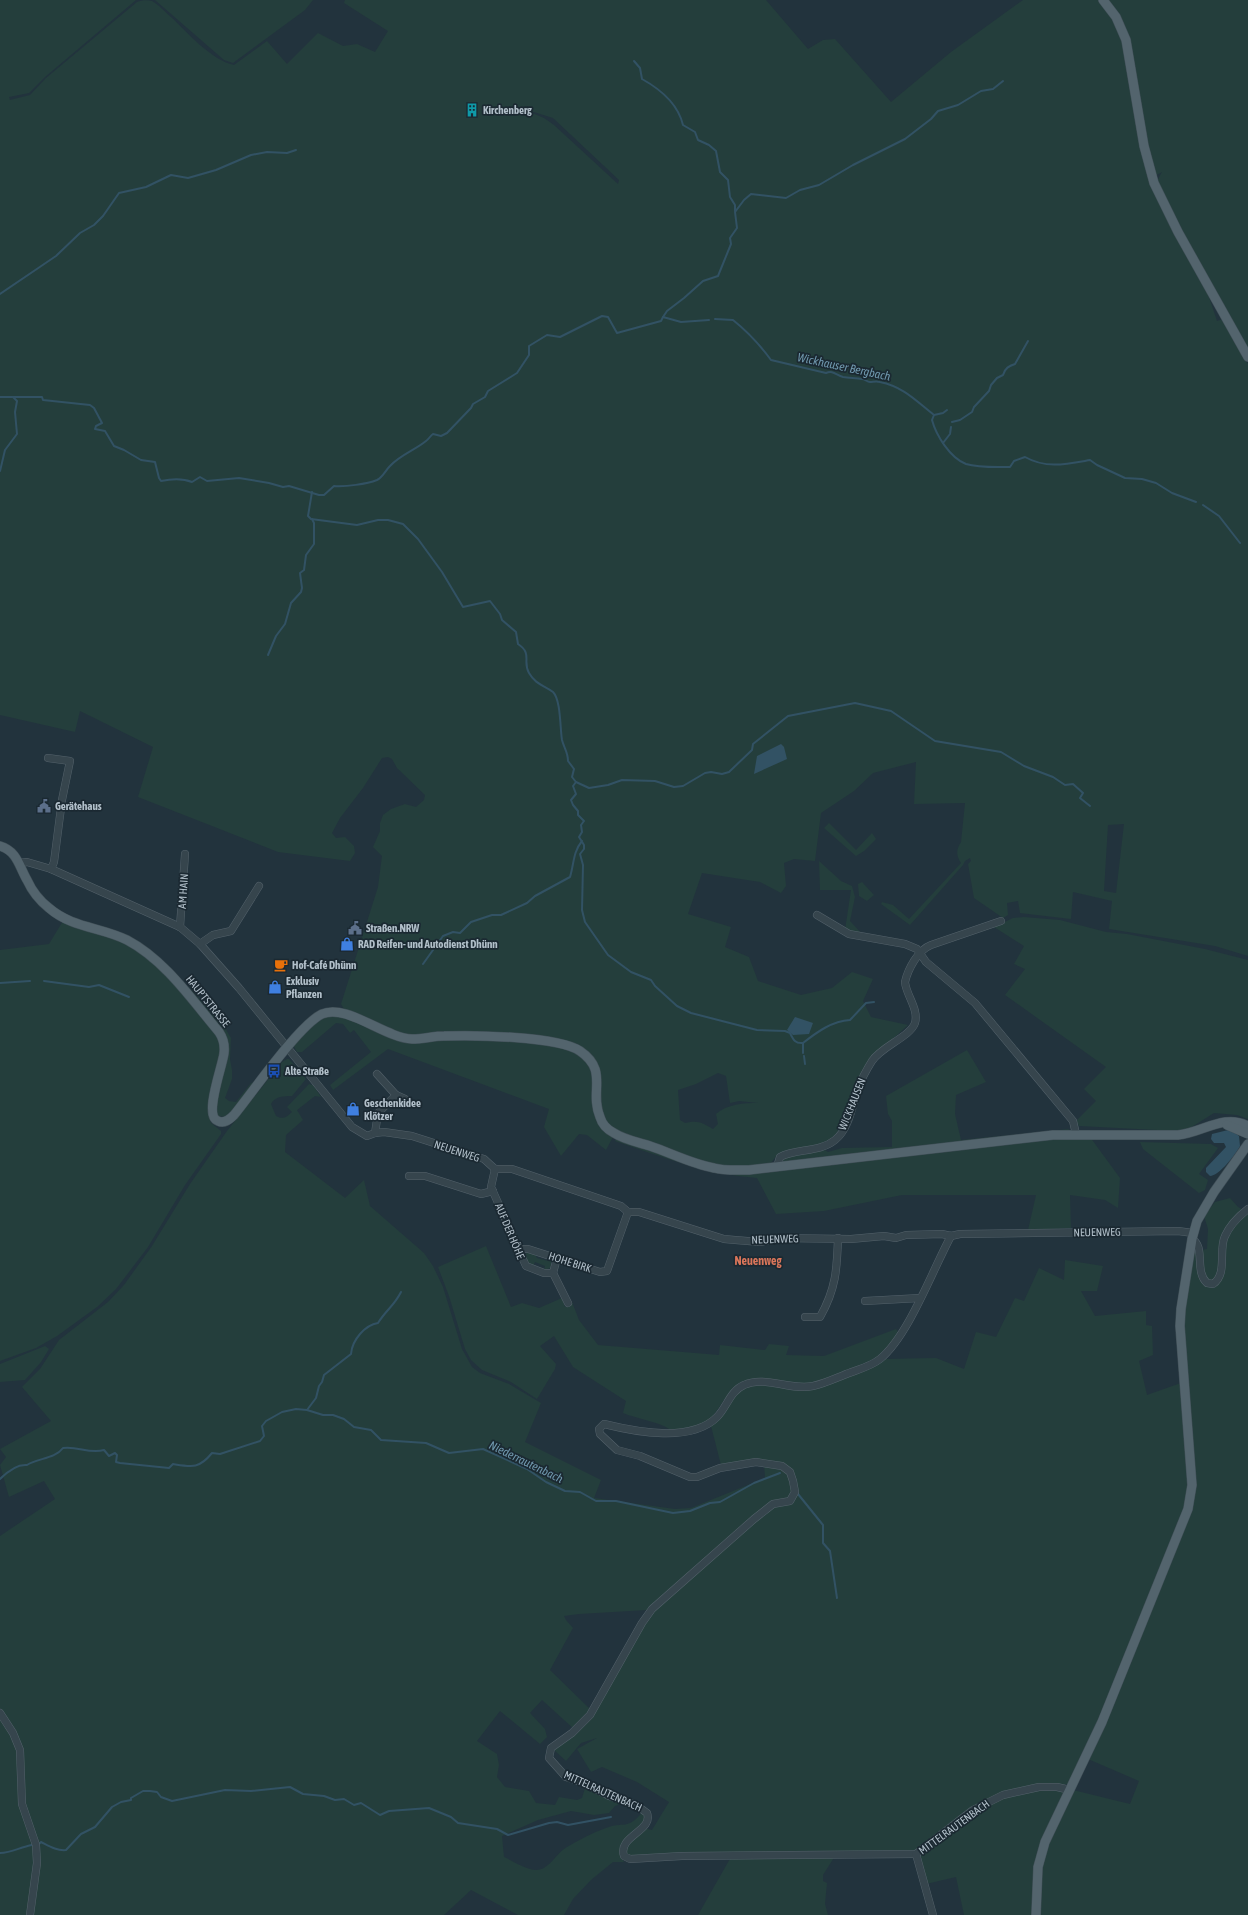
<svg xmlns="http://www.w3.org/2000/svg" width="1248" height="1915" font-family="'Asap Condensed',sans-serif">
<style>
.green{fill:#243e3c;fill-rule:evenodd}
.water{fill:#325264}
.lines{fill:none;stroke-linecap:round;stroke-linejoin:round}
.stream{stroke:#325264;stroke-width:2}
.minor-casing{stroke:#54626b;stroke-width:8}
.major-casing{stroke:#3f4e56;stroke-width:10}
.minor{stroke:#36454d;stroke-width:7}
.major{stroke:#53646d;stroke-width:9}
.labels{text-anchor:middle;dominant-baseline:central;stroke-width:3.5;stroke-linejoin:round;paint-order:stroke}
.poi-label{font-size:11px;font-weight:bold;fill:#b1bfc9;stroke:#1b2932;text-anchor:start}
.street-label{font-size:11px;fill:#b1bfc9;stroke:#1b2932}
.water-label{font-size:12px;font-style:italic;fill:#7098ae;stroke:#1b2932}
.neighbourhood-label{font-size:12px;font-weight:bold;fill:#da765a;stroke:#1b2932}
</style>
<rect width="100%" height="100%" fill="#22333d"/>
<g class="green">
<path d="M 0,0 L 136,0 L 45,77 L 29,93 L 9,97 L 10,100 L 30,95 L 46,78 L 137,2 C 142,0 148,0 152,1 C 159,5 165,12 171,17 C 188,33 211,60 234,65 L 267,41 L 287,64 L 318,33 L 343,46 L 357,44 L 375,52 L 388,31 L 344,3 L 345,0 L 766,0 L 808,49 L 823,40 L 835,39 L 891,102 L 951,52 L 1023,0 L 1099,0 L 1114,19 L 1121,36 L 1146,169 L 1168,220 L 1207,291 L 1217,321 L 1223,319 L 1248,364 L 1248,956 L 1215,946 L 1109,929 L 1112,901 L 1073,892 L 1071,919 L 1020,913 L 1018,901 L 1007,903 L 1008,915 L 1003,918 L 974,898 L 968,864 L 971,861 L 970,858 L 965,861 L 963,865 L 910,925 L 881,904 L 882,902 L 893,905 L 909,919 L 961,863 C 956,856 956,849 961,842 L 965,803 L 914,804 L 916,762 L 873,773 L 854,791 L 821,813 L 815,861 L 794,859 L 784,863 L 786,886 L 781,893 L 760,882 L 702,873 L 688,914 L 731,927 L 725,947 L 749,957 L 758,981 L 801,995 L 832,988 L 852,972 L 873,979 L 863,1001 L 871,1017 L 908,1025 L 872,1058 L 856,1086 L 844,1122 L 833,1138 L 815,1147 L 779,1153 L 769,1165 L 766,1166 C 752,1166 737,1168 723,1167 C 705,1165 614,1135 606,1122 C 588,1097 616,1069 582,1048 C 572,1042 563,1039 551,1038 L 551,1044 C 572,1047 592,1058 594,1081 C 594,1091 592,1100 594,1110 C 597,1123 606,1128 613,1137 L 606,1150 L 587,1135 L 579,1134 L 561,1156 L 544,1127 L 549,1109 L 388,1049 L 333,1090 L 330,1085 L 371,1052 L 354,1030 L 350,1033 L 343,1024 L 336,1023 L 302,1052 L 297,1052 L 293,1045 C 325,1009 331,1010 373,1030 C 381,1033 388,1037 396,1039 L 397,1034 L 345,1011 L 341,1004 L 378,887 L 382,856 L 373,847 L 380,831 L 380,823 L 383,815 L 391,809 L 405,804 L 416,807 L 424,800 L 425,795 L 397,768 L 392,759 L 388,757 L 382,758 L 363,788 L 340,818 L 332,833 L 336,838 L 345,837 L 354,846 L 355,853 L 350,861 L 278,852 L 138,797 L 153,747 L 80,711 L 75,732 L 0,715 ZM 518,107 L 553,118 L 619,180 L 618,184 L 554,125 L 544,118 ZM 1124,824 L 1116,893 L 1104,891 L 1108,825 ZM 718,1073 L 726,1076 L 730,1103 L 739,1101 L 758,1103 C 744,1103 727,1104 716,1114 L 718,1124 L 713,1129 C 702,1123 699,1120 685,1123 L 680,1120 L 678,1090 L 696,1084 Z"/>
<polygon points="155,0 313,0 305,10 233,63 224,60"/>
<polygon points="1107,0 1248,0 1248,351 1197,260 1157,181 1162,172 1155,176 1151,163 1132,59"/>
<polygon points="829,823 856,850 872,833 876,839 864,851 856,856 824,828"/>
<polygon points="819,861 841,881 852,886 855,897 850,921 862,934 845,930 851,890 820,890"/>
<polygon points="862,882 874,895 867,901 859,896 858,884"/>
<polygon points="1024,917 1060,920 1106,932 1127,934 1205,949 1248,960 1248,1119 1237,1115 1214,1113 1190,1128 1176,1131 1079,1126 1076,1121 1096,1101 1084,1089 1106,1067 1005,995 1025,969 1014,964 1024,946 994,927 1013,918"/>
<polygon points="63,921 112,939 149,949 167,964 222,1023 231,1038 230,1059 232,1070 232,1079 225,1098 229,1101 236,1102 251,1083 254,1082 236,1108 225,1117 218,1116 215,1110 227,1053 217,1034 221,1050 208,1112 211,1123 221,1131 221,1134 185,1185 148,1247 116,1289 97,1307 57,1336 36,1348 0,1361 0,950 49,944"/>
<polygon points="967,1050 986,1082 956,1095 955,1114 961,1140 1069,1129 1067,1132 782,1162 786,1157 823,1149 828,1152 842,1148 892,1147 892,1121 888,1114 886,1096"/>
<path d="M 287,1059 L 289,1059 L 306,1079 L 292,1096 C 284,1096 275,1096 271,1104 L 276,1116 C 283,1120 287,1117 292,1112 L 287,1107 L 309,1084 L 313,1085 L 321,1097 L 315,1096 L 297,1110 L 303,1120 L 286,1135 L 285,1152 L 345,1198 L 364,1180 L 370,1206 L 424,1253 L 433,1266 L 443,1287 L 462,1349 L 472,1367 L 480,1373 L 509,1384 L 541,1403 L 525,1442 L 601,1480 L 594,1498 L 675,1509 L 691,1508 L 765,1478 L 764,1462 L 721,1465 L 711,1426 L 718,1420 L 738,1391 L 751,1384 L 800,1389 L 884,1359 L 936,1358 L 964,1369 L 976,1332 L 996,1337 L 1015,1298 L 1024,1301 L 1039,1268 L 1064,1280 L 1065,1260 L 1103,1266 L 1097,1291 L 1081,1291 L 1095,1316 L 1146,1311 L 1146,1325 L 1152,1326 L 1153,1355 L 1139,1361 L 1147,1395 L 1181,1383 L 1183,1322 L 1193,1246 L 1201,1250 L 1207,1249 L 1208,1229 L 1204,1216 L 1215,1202 L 1230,1198 L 1238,1207 L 1244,1210 L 1248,1208 L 1248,1915 L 1039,1915 L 1041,1866 L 1050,1838 L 1073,1790 L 1130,1804 L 1139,1781 L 1088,1759 L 1068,1784 L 1002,1793 L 916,1851 L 633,1857 L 627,1855 L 626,1846 L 644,1828 L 652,1830 L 669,1802 L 637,1782 L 602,1767 L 591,1772 L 577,1749 L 597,1738 L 581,1743 L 566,1761 L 553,1749 L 583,1725 L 652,1612 L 680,1583 L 647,1610 L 579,1614 L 564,1616 L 566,1620 L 573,1628 L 550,1670 L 591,1710 L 574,1729 L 542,1700 L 530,1713 L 545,1729 L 547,1737 L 540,1744 L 500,1711 L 477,1741 L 497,1754 L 499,1765 L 497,1777 L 505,1787 L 529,1791 L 536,1803 L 555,1805 L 559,1797 L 577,1800 L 582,1798 L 586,1785 L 623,1803 L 615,1806 L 609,1813 L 594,1815 L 571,1811 L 538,1820 L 502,1836 L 504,1857 C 513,1861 525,1869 535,1870 C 549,1871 556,1853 567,1847 C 579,1840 592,1833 606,1828 C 623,1821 628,1831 643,1811 L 646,1819 L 621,1848 L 620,1855 L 624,1862 L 613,1862 L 591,1880 L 573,1899 L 564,1915 L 518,1915 L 471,1890 L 444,1915 L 0,1915 L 0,1536 L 55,1499 L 44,1481 L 9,1497 L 0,1465 L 6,1457 L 0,1449 L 51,1421 L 22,1387 L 40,1369 L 59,1340 L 108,1302 L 124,1285 L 152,1246 L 190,1184 L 227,1131 L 282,1062 Z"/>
<path d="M 1090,1137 L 1120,1178 L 1118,1208 L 1105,1200 L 1070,1195 L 1071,1228 L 1028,1230 L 1036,1195 L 902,1195 L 824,1211 L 776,1214 L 757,1178 C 707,1174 662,1157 615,1141 L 616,1139 L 712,1171 L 1049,1138 Z"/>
<polygon points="1140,1142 1211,1144 1218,1148 1199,1174 1208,1180 1205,1190 1199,1193 1143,1149"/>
<path d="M 486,1246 L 511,1307 L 522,1303 L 539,1308 L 562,1298 L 565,1307 L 572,1302 L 579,1320 L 598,1345 L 719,1355 L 720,1345 L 765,1350 L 769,1344 L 789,1346 L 786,1355 L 824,1356 L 896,1329 L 899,1333 L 877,1358 L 814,1384 L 759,1381 L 729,1393 L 713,1416 L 706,1422 L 696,1427 L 672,1431 C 662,1422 637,1419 623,1413 L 626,1401 L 573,1367 L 554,1336 L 540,1346 L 556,1364 L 555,1369 L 537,1399 L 511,1382 L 482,1370 L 471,1360 L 465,1349 L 449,1296 L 438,1267 Z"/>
<path d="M 527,1252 L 534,1253 L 537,1258 L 548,1261 L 546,1256 C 551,1260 553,1262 550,1268 L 544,1270 L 545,1266 L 535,1262 L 533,1267 L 528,1264 L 524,1257 Z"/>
<polygon points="45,1346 49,1349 41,1362 25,1380 0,1382 0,1364"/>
<polygon points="1038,1789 1064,1791 1035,1866 1032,1897 1032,1915 964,1915 956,1877 926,1884 920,1859 922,1853 974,1812 993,1801"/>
<polygon points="835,1856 823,1875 823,1881 827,1883 825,1904 828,1915 698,1915 731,1857"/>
</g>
<g class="water">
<polygon points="781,744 784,747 787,759 754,774 757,756"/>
<polygon points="795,1017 813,1023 809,1034 793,1035 787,1030"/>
<path d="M 1228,1130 L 1232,1130 L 1239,1136 L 1240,1146 C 1236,1154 1219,1176 1210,1176 L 1206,1172 L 1206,1168 L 1226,1147 L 1224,1143 L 1214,1143 L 1211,1139 L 1212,1134 Z"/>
</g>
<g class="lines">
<g class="stream">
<path d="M 634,61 L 640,68 L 642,79 C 660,89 678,104 683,125 L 695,132 L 698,140 L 709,145 L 716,151 L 720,172 L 728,180 L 730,197 L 735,205 L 735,211"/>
<polyline points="0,294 56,256 80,233 94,225 103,216 119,193 146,187 171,175 188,178 216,170 251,155 267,152 287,153 296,150"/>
<polyline points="663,317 667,311 684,298 703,281 718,276 731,244 730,238 737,228 735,212 744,200 751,194 786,198 800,190 819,185 853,165 905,139 931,119 938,111 958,105 981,91 993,89 1003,81"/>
<path d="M 715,319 L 733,320 C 748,332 760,345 771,360 L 826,373 C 833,370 836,375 843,377 C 849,378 856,378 862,379 C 865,379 867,382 870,382 C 873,382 876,381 880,382 C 904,387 916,401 934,415 L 932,420 C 936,435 950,458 966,464 C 979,468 996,467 1010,467 L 1014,461 L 1025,457 C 1046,469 1067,464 1090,460 L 1097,465 L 1125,478 L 1142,479 L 1156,483 L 1172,493 L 1196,502"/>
<path d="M 0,397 L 42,397 L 43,400 L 90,405 L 94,408 L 102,423 L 96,426 L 95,429 L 105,431 L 114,446 L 124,450 L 141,460 L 155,462 L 159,478 L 161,481 C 171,479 182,478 192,482 L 200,477 L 207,481 L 239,478 L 269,483 L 283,487 L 289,486 L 319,495 L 324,495 L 334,486 C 345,487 367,484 377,480 C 383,477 385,471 390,466 C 400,455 415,450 426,441 C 429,439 430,436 433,434 L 441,436 L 447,433 L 471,408 L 473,404 L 485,397 L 488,391 L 517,373 L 529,355 L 529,346 L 547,335 L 560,337 L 602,316 L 608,317 L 617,333 L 661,321 L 663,317 L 681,322 L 709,320"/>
<polyline points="934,415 943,413 947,410"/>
<path d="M 952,422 L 960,420 L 972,412 L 974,407 L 989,391 L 991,385 L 997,378 L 1003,375 C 1005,368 1009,366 1015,364 L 1028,341"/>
<polyline points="943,443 950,434 951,427"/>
<polyline points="0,471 5,450 17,434 15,412 17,401 13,397"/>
<path d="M 312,492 L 308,516 L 311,519 L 357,525 L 378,520 L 388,520 L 403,524 L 418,539 L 442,572 L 463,607 L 490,601 L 500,614 L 502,620 L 516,632 L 518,644 C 533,654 522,661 529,673 C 536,685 544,685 553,692 C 561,700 560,729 562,740 C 564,748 568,752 568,761 L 574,769 L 572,777 L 576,782 L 589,788 L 608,785 L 622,780 L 655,781 L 674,787 L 683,786 L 705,773 L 711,772 L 722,774 L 729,772 L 752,750 L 753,744 L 788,716 L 855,703 L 891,711 L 935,741 L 1001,752 L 1024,766 L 1053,777 L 1065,785 L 1073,784 L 1083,793 L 1080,798 L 1090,806"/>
<polyline points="1203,505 1219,516 1240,543"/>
<polyline points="268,655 276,636 285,624 291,603 301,592 302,588 300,573 304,570 306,555 314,544 314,523 312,519"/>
<path d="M 576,782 L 573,786 L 576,794 L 571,800 L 573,805 L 578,811 L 578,815 L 584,821 L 581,825 L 582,832 L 579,837 L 584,845 L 584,849 L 580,854 L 583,865 L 582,910 L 585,922 L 608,955 L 631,972 L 651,980 L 655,986 L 677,1006 L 691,1013 L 757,1030 L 785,1031 L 790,1033 C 793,1039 795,1044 803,1043 C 817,1032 832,1021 850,1020 L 866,1003 L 874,1002"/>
<path d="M 423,964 L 443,936 L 453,932 L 460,933 L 471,922 L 492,915 L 501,915 L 527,903 L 535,896 L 570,877 C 574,864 573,852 582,841"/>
<polyline points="44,981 89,987 99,985 129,997"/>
<polyline points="0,983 30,981"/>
<polyline points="803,1043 803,1053"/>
<polyline points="804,1056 805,1064"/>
<path d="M 307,1410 L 316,1398 L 319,1386 L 322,1382 L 324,1375 L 351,1354 C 352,1340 365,1325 378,1323 C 386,1310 394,1306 401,1292"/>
<path d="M 0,1479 C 7,1472 18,1464 27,1465 C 38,1458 55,1459 63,1448 C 78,1446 89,1454 104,1450 L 109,1456 L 115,1453 L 117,1455 L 116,1462 L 120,1463 L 169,1468 L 173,1464 C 192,1467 199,1469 212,1453 L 220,1454 L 260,1441 L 264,1436 L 262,1426 L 266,1421 L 282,1412 L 296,1409 L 307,1410 L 323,1415 L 333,1415 L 344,1419 L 354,1427 L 371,1430 L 381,1440 L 426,1443 L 449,1453 L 483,1449 L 527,1469 L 546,1482 L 565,1491 L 580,1492 L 596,1501 L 616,1501 L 673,1513 L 690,1511 L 710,1503 L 720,1502 L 754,1483 L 780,1473"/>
<polyline points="798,1492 798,1494 823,1525 823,1543 830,1551 837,1598"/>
<path d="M 39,1844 L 41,1842 C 49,1846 57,1851 66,1850 L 81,1834 L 95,1827 L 112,1807 L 121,1802 L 131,1800 L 131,1798 L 143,1791 L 150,1791 L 157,1792 L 161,1797 L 172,1801 L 225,1790 L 251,1791 L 290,1787 L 303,1794 L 324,1796 L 335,1800 L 344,1799 L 354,1805 L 361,1803 L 380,1815 L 389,1811 L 429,1808 L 451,1817 L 458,1823 L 497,1829 L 508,1835 L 549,1823 L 557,1822 L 568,1825 L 611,1817"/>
<path d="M 0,1853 C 12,1853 20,1847 32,1845"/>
</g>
<g class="minor-casing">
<g id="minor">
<polyline points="48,758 70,761 62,800 54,862 51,869"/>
<polyline points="19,863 27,862 51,869 180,927 200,944 239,988 352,1127 367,1136 375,1133 384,1132 412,1136 484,1159 495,1169 512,1169 621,1206 628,1212 639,1212 724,1239 735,1240 760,1242 778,1238 851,1239 884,1236 896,1238 906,1235 942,1234 951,1236 960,1234 1178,1231 1193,1233"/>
<polyline points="817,915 849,934 905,944 917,949 926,962 975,1003 1073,1121 1076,1134"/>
<polyline points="180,927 185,854"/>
<polyline points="200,944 213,935 231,931 259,886"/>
<polyline points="396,1095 405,1099"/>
<polyline points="375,1133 378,1113 396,1095 377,1074"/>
<path d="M 777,1167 L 780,1157 C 797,1148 819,1153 835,1140 C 850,1128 852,1105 858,1088 C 862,1078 867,1069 872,1061 C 882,1046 910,1037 915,1023 C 919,1009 906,995 905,982 C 908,969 918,950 931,945 L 1001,921"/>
<polyline points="495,1169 491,1187 526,1266 544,1273 553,1273 557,1258"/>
<polyline points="409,1176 425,1176 481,1194 493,1191"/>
<path d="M 951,1236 C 932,1271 909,1335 880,1359 C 870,1367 856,1370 844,1375 C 834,1379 823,1384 813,1386 C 790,1391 765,1375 744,1385 C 730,1391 727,1407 717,1417 C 691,1443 636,1432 604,1424 L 599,1429 L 600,1434 L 617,1450 L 640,1456 L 690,1477 L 697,1477 L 720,1468 L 756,1462 L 782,1466 L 790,1472 L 793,1481 L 795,1492 L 790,1501 L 773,1504 L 754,1519 L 652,1609 L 642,1623 L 590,1715 L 572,1733 L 551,1748 L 549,1758 L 566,1777 L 584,1783 L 609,1796 L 636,1805 L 647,1813 C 654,1831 617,1836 624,1856 L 630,1859 L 682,1856 L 916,1854 L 973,1810 L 1003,1795 L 1039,1787 L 1057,1787 L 1070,1790"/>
<path d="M 1192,1239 C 1206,1247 1194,1271 1207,1283 L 1213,1284 C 1228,1274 1218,1250 1225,1236 C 1230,1225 1239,1216 1248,1209"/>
<polyline points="518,1249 528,1249 600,1272 607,1271 628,1212"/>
<polyline points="553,1273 568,1303"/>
<polyline points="865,1301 920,1298"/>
<path d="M 805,1317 L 820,1317 C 836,1289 837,1269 838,1238"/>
<polyline points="0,1713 13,1733 20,1750 22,1804 36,1845 37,1863 30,1915"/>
<polyline points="916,1854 933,1915"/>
</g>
</g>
<g class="major-casing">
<g id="major">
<polyline points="1103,0 1116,17 1126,40 1144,146 1154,183 1178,232 1248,357"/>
<path d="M 0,846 C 17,851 19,866 27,880 C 32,891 40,901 49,908 C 72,928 101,927 127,940 C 165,960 192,1000 219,1032 C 223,1038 225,1045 224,1053 C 223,1065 203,1116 218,1121 C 224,1124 229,1120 234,1115 C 252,1093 299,1025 322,1014 C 346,1003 385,1038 412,1039 C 423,1039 434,1036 444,1036 C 473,1035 558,1036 580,1051 C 609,1071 589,1091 600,1117 C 602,1124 608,1130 614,1133 C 625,1140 638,1142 650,1146 C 671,1153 692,1164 714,1168 C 725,1171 737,1170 749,1170 L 1053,1135 L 1178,1135 C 1202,1133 1224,1113 1248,1126"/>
<polyline points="1227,1125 1248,1134"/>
<polyline points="1036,1915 1038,1867 1045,1842 1102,1722 1188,1509 1192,1485 1180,1326 1181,1309 1192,1239 1197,1221 1214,1192 1248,1144"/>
</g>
</g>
<use href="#minor" class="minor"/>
<use href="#major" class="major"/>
</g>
<defs>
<g id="building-bare" transform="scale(1.08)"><path d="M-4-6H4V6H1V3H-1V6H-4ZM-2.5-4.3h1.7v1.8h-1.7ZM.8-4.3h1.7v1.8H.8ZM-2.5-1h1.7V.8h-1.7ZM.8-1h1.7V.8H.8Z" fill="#0f9aa8" stroke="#1b2932" stroke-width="2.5" paint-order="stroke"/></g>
<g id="civic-bare" transform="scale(1.08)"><path d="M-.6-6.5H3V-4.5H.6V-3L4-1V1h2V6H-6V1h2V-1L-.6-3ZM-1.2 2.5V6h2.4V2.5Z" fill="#5c6f8a" stroke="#1b2932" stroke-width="2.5" paint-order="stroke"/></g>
<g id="shop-bare" transform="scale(1.08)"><path d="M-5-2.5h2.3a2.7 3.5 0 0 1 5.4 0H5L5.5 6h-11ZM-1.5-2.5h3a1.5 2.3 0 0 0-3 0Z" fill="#3f7fe0" stroke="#1b2932" stroke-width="2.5" paint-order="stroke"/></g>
<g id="cafe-bare" transform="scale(1.08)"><path d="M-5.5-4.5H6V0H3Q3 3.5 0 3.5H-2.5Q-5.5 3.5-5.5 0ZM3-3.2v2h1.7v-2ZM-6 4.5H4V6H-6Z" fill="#e8710a" stroke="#1b2932" stroke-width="2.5" paint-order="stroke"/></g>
<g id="bus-bare" transform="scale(1.08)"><path d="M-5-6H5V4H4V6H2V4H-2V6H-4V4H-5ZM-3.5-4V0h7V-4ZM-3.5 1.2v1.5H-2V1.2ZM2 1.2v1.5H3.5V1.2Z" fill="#1a4fb4" stroke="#1b2932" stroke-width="2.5" paint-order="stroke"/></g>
</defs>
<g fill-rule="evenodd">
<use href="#building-bare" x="472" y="110"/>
<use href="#civic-bare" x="44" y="806"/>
<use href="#civic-bare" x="355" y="928"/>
<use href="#shop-bare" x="347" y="944"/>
<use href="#cafe-bare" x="281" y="965"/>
<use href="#shop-bare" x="275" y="987"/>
<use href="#bus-bare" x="274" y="1071"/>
<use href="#shop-bare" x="353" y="1109"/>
</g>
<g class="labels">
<g class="poi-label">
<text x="483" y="110">Kirchenberg</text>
<text x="55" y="806">Gerätehaus</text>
<text x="366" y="928">Straßen.NRW</text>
<text x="358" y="944">RAD Reifen- und Autodienst Dhünn</text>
<text x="292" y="965">Hof-Café Dhünn</text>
<text x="286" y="981">Exklusiv<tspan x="286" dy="13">Pflanzen</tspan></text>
<text x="285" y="1071">Alte Straße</text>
<text x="364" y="1103">Geschenkidee<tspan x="364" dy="13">Klötzer</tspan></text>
</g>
<g class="street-label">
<text transform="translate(183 891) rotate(-86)">AM HAIN</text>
<text transform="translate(208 1001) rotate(51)">HAUPTSTRASSE</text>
<text transform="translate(852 1104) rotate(-68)">WICKHAUSEN</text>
<text transform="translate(457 1151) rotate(18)">NEUENWEG</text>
<text transform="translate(510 1231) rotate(67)">AUF DER HÖHE</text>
<text transform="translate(1097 1232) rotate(-1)">NEUENWEG</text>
<text transform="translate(775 1239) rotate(-2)">NEUENWEG</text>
<text transform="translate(570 1262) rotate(18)">HOHE BIRK</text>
<text transform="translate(603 1791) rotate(24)">MITTELRAUTENBACH</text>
<text transform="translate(954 1827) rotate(-36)">MITTELRAUTENBACH</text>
</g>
<g class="water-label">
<text transform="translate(844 367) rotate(12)">Wickhauser Bergbach</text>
<text transform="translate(526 1462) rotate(26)">Niederrautenbach</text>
</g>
<g class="neighbourhood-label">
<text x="758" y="1261">Neuenweg</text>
</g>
</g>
</svg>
